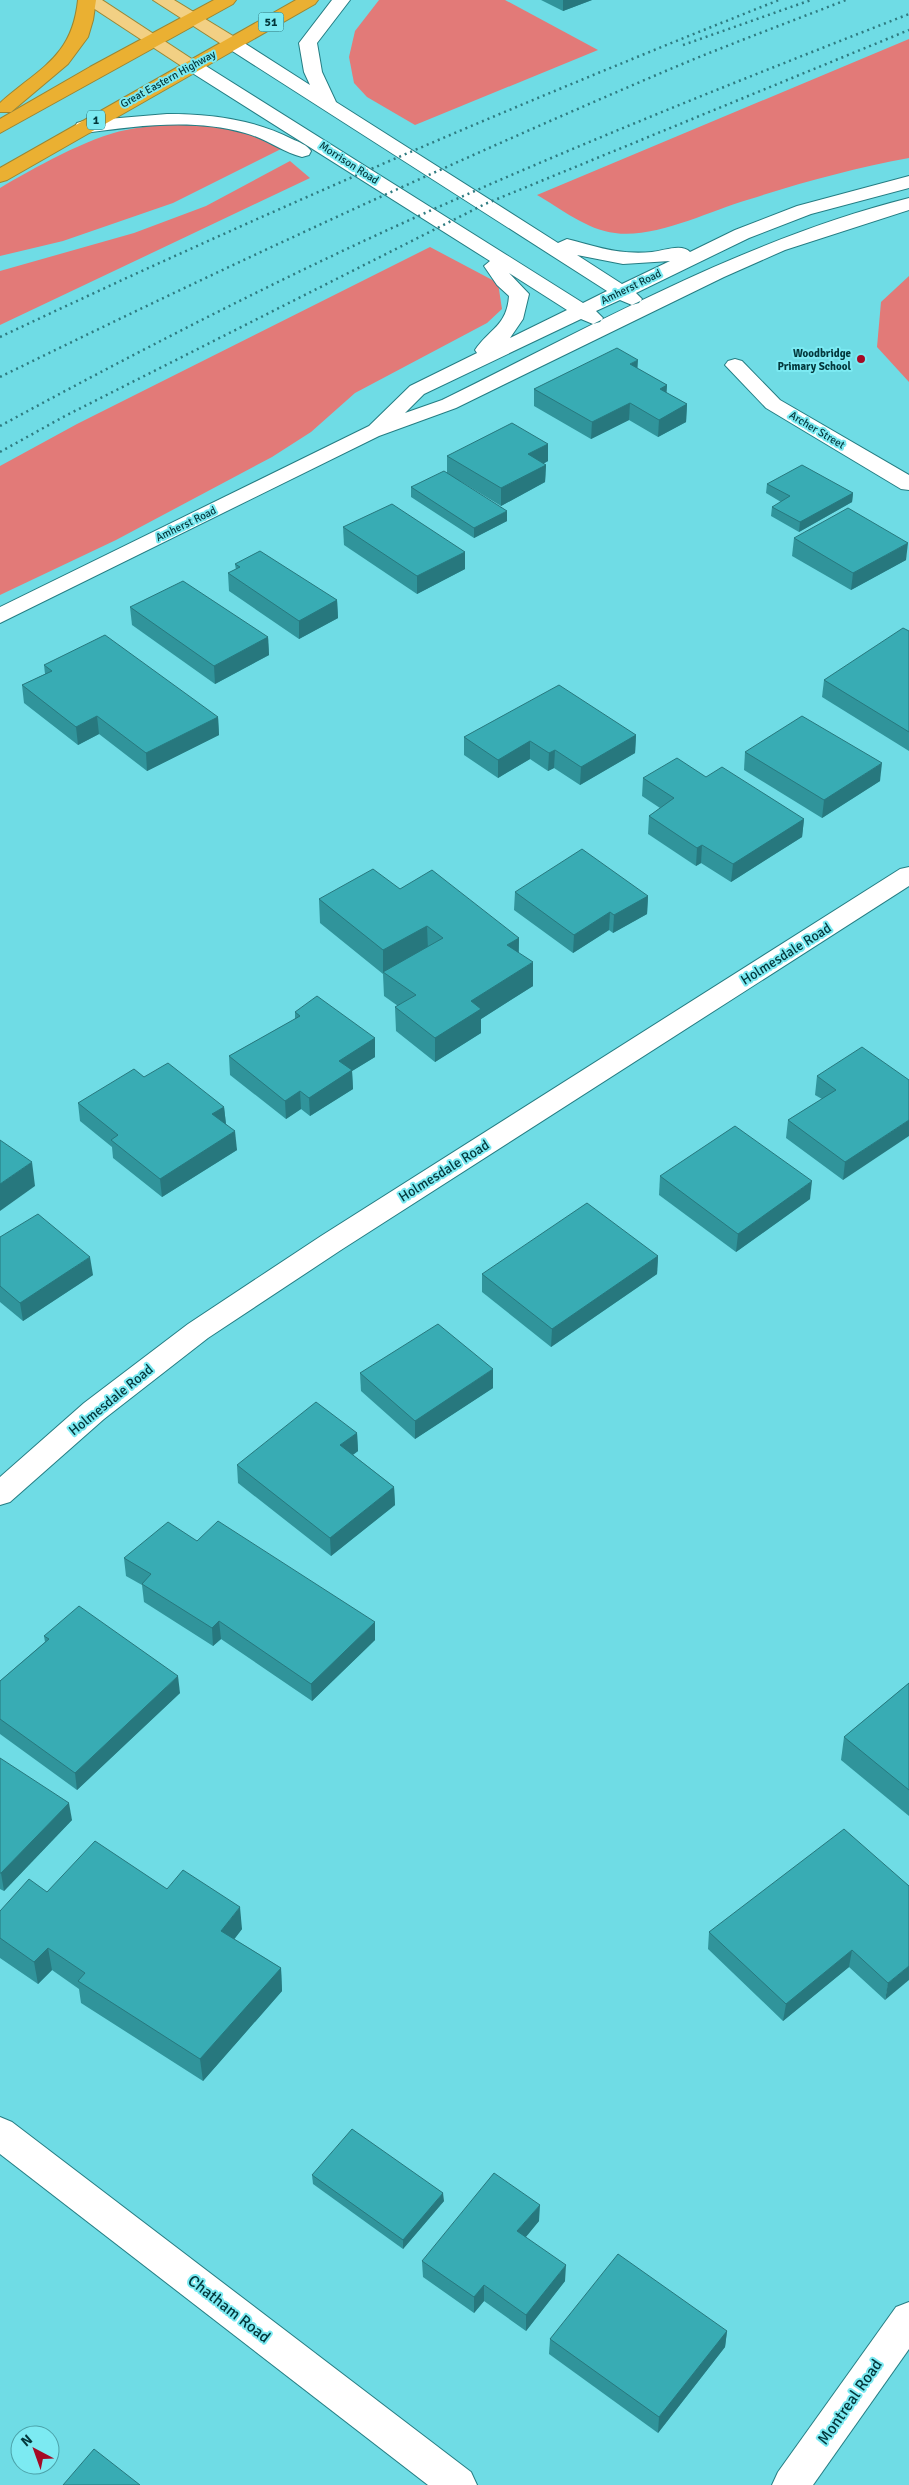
<svg xmlns="http://www.w3.org/2000/svg" width="909" height="2485" font-family="Signika,sans-serif">
<style>
.green{fill:#e27a78}
.lines{fill:none;stroke-linecap:round;stroke-linejoin:round}
.street-casing{stroke:#257d83;stroke-width:2}
.secondary-casing{stroke:#257d83;stroke-width:2}
.primary-casing{stroke:#998635;stroke-width:2}
.highway-casing{stroke:#998635;stroke-width:2}
.street{fill:#fff;fill-rule:evenodd}
.secondary{fill:#fff;fill-rule:evenodd}
.primary{fill:#f2d084;fill-rule:evenodd}
.highway{fill:#eab032;fill-rule:evenodd}
.rail{stroke:#2f7b81;stroke-width:2.5;stroke-dasharray:2 4;stroke-linecap:butt}
.wall{fill:#30949b}
.shaded-wall{fill:#27787e}
.building{fill:#38acb4;stroke:#27787e}
.poi-dot{fill:#a50925;stroke:#7ceaf2;stroke-width:2}
.labels{text-anchor:middle;dominant-baseline:central;stroke-width:4;stroke-linejoin:round;paint-order:stroke}
.far-street-label{font-size:11px;fill:#03373b;stroke:#7ceaf2}
.far-poi-label{font-size:11px;font-weight:bold;fill:#03373b;stroke:#7ceaf2;text-anchor:end}
.shield{fill:#7ceaf2;stroke:#276d72;stroke-width:1}
.shield-label{font-size:12px;font-weight:bold;fill:#03373b}
.street-label{font-size:14px;fill:#03373b;stroke:#7ceaf2}
.near-street-label{font-size:16px;fill:#03373b;stroke:#7ceaf2}
</style>
<rect width="100%" height="100%" fill="#6fdce5"/>
<g class="green">
<polygon points="379,0 505,0 598,50 415,125 367,97 354,83 349,57 355,31"/>
<path d="M 909,39 L 909,158 C 854,168 800,183 747,200 C 710,211 654,239 615,233 C 587,230 560,208 537,195 Z"/>
<path d="M 199,123 L 239,129 L 281,149 L 173,203 L 63,241 L 0,256 L 0,188 C 32,169 89,137 126,130 C 150,125 174,124 199,123 Z"/>
<polygon points="290,161 310,178 0,325 0,271 134,233 206,206"/>
<polygon points="430,247 498,283 502,309 487,323 355,393 311,432 272,457 116,540 0,595 0,466 77,424"/>
<polygon points="909,276 909,382 877,347 881,302"/>
</g>
<g class="lines">
<g class="street-casing">
<g id="street">
<polygon points="735,359 742,361 780,400 909,475 909,490 901,489 766,408 725,365 728,361"/>
<polygon points="909,867 909,886 341,1250 208,1338 104,1419 10,1502 0,1505 0,1477 84,1403 188,1324 321,1236 900,869"/>
<polygon points="0,2117 12,2122 471,2472 477,2485 428,2485 0,2154"/>
<polygon points="909,2302 909,2349 813,2485 772,2485 778,2472 896,2307"/>
</g>
</g>
<g class="secondary-casing">
<g id="secondary">
<path d="M 332,0 L 350,0 L 317,43 L 322,72 L 336,102 L 558,243 L 567,239 C 598,247 619,255 652,252 C 663,251 682,243 690,252 L 735,230 L 797,206 L 909,176 L 909,188 L 811,214 L 749,238 L 636,293 L 642,299 L 639,303 L 632,305 L 620,300 L 596,311 L 603,318 L 600,322 L 593,324 L 581,319 L 424,394 L 405,413 L 442,400 C 592,326 746,239 909,198 L 909,210 L 785,250 L 724,277 L 456,408 L 379,436 L 0,623 L 0,607 L 369,426 L 410,386 L 477,353 L 475,350 C 489,329 507,326 509,296 L 497,285 L 484,266 L 490,261 L 186,69 L 183,65 L 186,61 L 198,61 L 583,303 L 607,291 L 226,47 L 223,43 L 226,39 L 238,39 L 310,85 L 304,72 L 299,43 ZM 577,255 L 623,264 L 670,261 L 622,284 ZM 509,273 L 567,310 L 510,338 L 523,319 L 529,294 Z"/>
<path d="M 167,114 C 211,114 252,119 292,139 C 299,142 307,145 311,151 L 309,155 L 302,157 C 282,152 265,138 245,133 C 193,118 137,126 84,133 L 77,131 L 75,127 L 77,123 L 84,121 Z"/>
</g>
</g>
<g class="primary-casing">
<g id="primary">
<polygon points="81,0 102,0 201,65 198,69 186,69"/>
<polygon points="153,0 174,0 238,39 241,43 238,47 226,47"/>
</g>
</g>
<g class="highway-casing">
<g id="highway">
<path d="M 78,0 L 96,0 L 93,20 L 88,37 L 68,64 L 11,112 L 0,112 L 0,103 C 39,68 72,58 78,0 Z"/>
<polygon points="214,0 236,0 233,4 0,133 0,119 90,67"/>
<polygon points="296,0 318,0 315,4 7,180 0,182 0,168"/>
</g>
</g>
<use href="#street" class="street"/>
<use href="#secondary" class="secondary"/>
<use href="#primary" class="primary"/>
<use href="#highway" class="highway"/>
<g class="rail">
<polyline points="683,45 811,0"/>
<path d="M 0,337 C 256,216 516,104 779,0"/>
<path d="M 0,377 C 220,269 443,166 668,70 C 727,45 787,23 846,0"/>
<path d="M 0,426 C 116,363 234,302 353,246 C 535,161 722,87 909,14"/>
<polyline points="0,452 65,416 485,204 909,30"/>
</g>
</g>
<g class="wall">
<polygon points="541,0 592,0 563,11"/>
<polygon points="638,369 667,385 666,393 687,404 686,422 658,437 629,420 591,439 534,406 534,389"/>
<polygon points="548,444 548,461 543,464 546,465 545,482 501,506 460,481 507,521 474,538 411,497 411,487 447,473 447,456"/>
<polygon points="767,484 853,493 852,502 799,532 771,516 772,507 781,502 766,493"/>
<polygon points="343,527 465,552 465,569 417,594 344,545"/>
<polygon points="794,538 906,560 851,590 792,556"/>
<polygon points="235,564 337,600 338,618 299,639 229,591 228,573 236,570"/>
<polygon points="130,607 268,637 269,655 215,684 132,625"/>
<polygon points="909,631 909,751 822,697 824,680"/>
<polygon points="44,665 218,717 219,735 147,771 99,734 78,745 24,703 22,685 45,674"/>
<polygon points="636,735 635,753 580,785 554,768 548,771 530,759 498,778 464,755 464,737"/>
<polygon points="745,752 880,781 822,818 744,770"/>
<polygon points="706,777 804,819 802,837 731,882 701,863 696,866 648,834 649,816 660,808 642,796 643,778"/>
<polygon points="400,889 519,938 519,953 533,986 481,1019 481,1033 435,1062 396,1031 395,1007 398,1006 384,996 383,974 320,923 319,899"/>
<polygon points="515,892 648,896 647,914 613,933 609,930 573,953 514,910"/>
<polygon points="295,1012 375,1038 375,1057 352,1071 353,1089 310,1116 301,1109 286,1119 230,1075 229,1056 295,1019"/>
<polygon points="817,1076 909,1080 843,1180 786,1138 788,1120 822,1099 815,1095"/>
<polygon points="144,1077 224,1107 226,1124 237,1150 162,1197 113,1158 112,1147 80,1121 78,1103"/>
<polygon points="660,1176 810,1199 736,1252 659,1195"/>
<polygon points="0,1237 93,1275 23,1321 0,1302"/>
<polygon points="658,1256 657,1274 551,1347 482,1292 482,1274"/>
<polygon points="360,1373 493,1388 415,1439 361,1391"/>
<polygon points="357,1433 358,1451 353,1455 394,1487 395,1505 331,1556 238,1483 237,1465"/>
<polygon points="197,1541 375,1640 312,1701 221,1639 213,1646 144,1602 142,1585 126,1576 124,1558"/>
<polygon points="44,1636 180,1693 77,1790 0,1734 0,1681 45,1642"/>
<polygon points="909,1683 909,1816 841,1760 844,1737"/>
<polygon points="0,1758 72,1820 4,1891 0,1889"/>
<polygon points="909,1886 885,2000 849,1967 783,2021 708,1949 709,1932"/>
<polygon points="167,1889 242,1929 234,1939 281,1968 282,1991 203,2081 81,2003 79,1989 52,1970 38,1984 0,1958 0,1911"/>
<polygon points="312,2175 444,2201 403,2249 313,2184"/>
<polygon points="539,2221 525,2237 565,2281 526,2331 484,2301 474,2313 423,2277 422,2261"/>
<polygon points="727,2331 725,2347 658,2433 549,2354 550,2339"/>
</g>
<g class="shaded-wall">
<polygon points="563,0 592,0 563,11"/>
<polygon points="638,360 637,377 630,364"/>
<polygon points="667,385 666,402 660,389"/>
<polygon points="630,403 629,420 591,439 592,422"/>
<polygon points="687,404 686,422 658,437 659,420"/>
<polygon points="548,444 548,461 527,472 528,454"/>
<polygon points="546,465 545,482 501,506 501,488"/>
<polygon points="853,493 852,502 799,532 800,522"/>
<polygon points="507,511 507,521 474,538 474,528"/>
<polygon points="908,543 906,560 851,590 853,573"/>
<polygon points="465,552 465,569 417,594 417,576"/>
<polygon points="337,600 338,618 299,639 299,621"/>
<polygon points="268,637 269,655 215,684 214,666"/>
<polygon points="97,716 99,734 78,745 76,727"/>
<polygon points="218,717 219,735 147,771 146,753"/>
<polygon points="636,735 635,753 580,785 581,767"/>
<polygon points="530,741 530,759 498,778 498,760"/>
<polygon points="555,750 554,768 548,771 549,753"/>
<polygon points="882,763 880,781 822,818 824,800"/>
<polygon points="804,819 802,837 731,882 733,864"/>
<polygon points="702,845 701,863 696,866 697,848"/>
<polygon points="648,896 647,914 613,933 614,915"/>
<polygon points="610,912 609,930 573,953 574,935"/>
<polygon points="427,926 428,950 383,972 383,950"/>
<polygon points="519,938 518,961 507,945"/>
<polygon points="533,962 533,986 481,1019 481,1033 435,1062 435,1038 471,1001"/>
<polygon points="375,1038 375,1057 352,1071 353,1089 310,1116 309,1098 339,1061"/>
<polygon points="300,1091 301,1109 286,1119 285,1101"/>
<polygon points="224,1107 226,1125 212,1114"/>
<polygon points="909,1120 909,1136 843,1180 845,1162"/>
<polygon points="235,1131 237,1150 162,1197 160,1179"/>
<polygon points="32,1162 35,1186 0,1211 0,1184"/>
<polygon points="812,1181 810,1199 736,1252 738,1234"/>
<polygon points="658,1256 657,1274 551,1347 552,1329"/>
<polygon points="90,1257 93,1275 23,1321 20,1303"/>
<polygon points="493,1369 493,1388 415,1439 415,1421"/>
<polygon points="357,1433 358,1451 341,1463 340,1445"/>
<polygon points="394,1487 395,1505 331,1556 330,1538"/>
<polygon points="219,1621 221,1639 213,1646 212,1628"/>
<polygon points="375,1622 375,1640 312,1701 311,1684"/>
<polygon points="178,1676 180,1693 77,1790 75,1773"/>
<polygon points="69,1803 72,1820 4,1891 1,1873"/>
<polygon points="240,1907 242,1929 223,1954 221,1931"/>
<polygon points="48,1948 52,1970 38,1984 34,1962"/>
<polygon points="852,1950 849,1967 783,2021 786,2004"/>
<polygon points="909,1966 909,1980 885,2000 888,1983"/>
<polygon points="281,1968 282,1991 203,2081 200,2059"/>
<polygon points="443,2193 444,2201 403,2249 403,2240"/>
<polygon points="540,2205 539,2221 517,2248 517,2231"/>
<polygon points="566,2265 565,2281 526,2331 526,2315"/>
<polygon points="484,2285 484,2301 474,2313 474,2297"/>
<polygon points="727,2331 725,2347 658,2433 659,2417"/>
</g>
<g class="building">
<polygon points="617,348 638,360 630,364 667,385 660,389 687,404 659,420 630,403 592,422 534,389"/>
<polygon points="512,423 548,444 528,454 546,465 501,488 447,456"/>
<polygon points="802,465 853,493 800,522 772,507 790,496 767,484"/>
<polygon points="444,471 507,511 474,528 411,487"/>
<polygon points="392,504 465,552 417,576 343,527"/>
<polygon points="848,508 908,543 853,573 794,538"/>
<polygon points="260,551 337,600 299,621 228,573 240,567 235,564"/>
<polygon points="183,581 268,637 214,666 130,607"/>
<polygon points="903,628 909,631 909,732 824,680"/>
<polygon points="105,635 218,717 146,753 97,716 76,727 22,685 52,671 44,665"/>
<polygon points="559,685 636,735 581,767 555,750 549,753 530,741 498,760 464,737"/>
<polygon points="802,716 882,763 824,800 745,752"/>
<polygon points="677,758 706,777 722,767 804,819 733,864 702,845 697,848 649,816 674,798 643,778"/>
<polygon points="582,849 648,896 614,915 610,912 574,935 515,892"/>
<polygon points="373,869 400,889 432,870 519,938 507,945 533,962 471,1001 481,1009 435,1038 395,1007 416,995 383,972 443,938 427,926 383,950 319,899"/>
<polygon points="317,996 375,1038 339,1061 352,1070 309,1098 300,1091 285,1101 229,1056 300,1016 295,1012"/>
<polygon points="862,1047 909,1080 909,1120 845,1162 788,1120 836,1090 817,1076"/>
<polygon points="168,1063 224,1107 212,1114 235,1131 160,1179 111,1140 118,1135 78,1103 134,1069 144,1077"/>
<polygon points="735,1126 812,1181 738,1234 660,1176"/>
<polygon points="0,1140 32,1162 0,1184"/>
<polygon points="587,1203 658,1256 552,1329 482,1274"/>
<polygon points="38,1214 90,1257 20,1303 0,1286 0,1237"/>
<polygon points="438,1324 493,1369 415,1421 360,1373"/>
<polygon points="316,1402 357,1433 340,1445 394,1487 330,1538 237,1465"/>
<polygon points="218,1521 375,1622 311,1684 219,1621 212,1628 142,1584 151,1574 124,1558 168,1522 197,1541"/>
<polygon points="79,1606 178,1676 75,1773 0,1719 0,1681 49,1639 44,1636"/>
<polygon points="909,1683 909,1790 844,1737"/>
<polygon points="0,1758 69,1803 1,1873 0,1873"/>
<polygon points="844,1829 909,1886 909,1966 888,1983 852,1950 786,2004 709,1932"/>
<polygon points="95,1841 167,1889 183,1870 240,1907 221,1931 281,1968 200,2059 78,1981 85,1973 48,1948 34,1962 0,1938 0,1911 29,1879 47,1892"/>
<polygon points="352,2129 443,2193 403,2240 312,2175"/>
<polygon points="494,2173 540,2205 517,2231 566,2265 526,2315 484,2285 474,2297 422,2261"/>
<polygon points="618,2254 727,2331 659,2417 550,2339"/>
<polygon points="94,2449 140,2485 63,2485"/>
</g>
<circle class="poi-dot" cx="861" cy="359" r="5"/>
<g class="labels">
<g class="far-street-label">
<text transform="translate(168 79) rotate(-29)">Great Eastern Highway</text>
<text transform="translate(349 163) rotate(33)">Morrison Road</text>
<text transform="translate(631 287) rotate(-26)">Amherst Road</text>
<text transform="translate(817 430) rotate(31)">Archer Street</text>
<text transform="translate(186 524) rotate(-26)">Amherst Road</text>
</g>
<g class="far-poi-label">
<text x="851" y="353">Woodbridge<tspan x="851" dy="13">Primary School</tspan></text>
</g>
<g class="shield">
<rect x="258.5" y="12.5" width="25" height="19" rx="4"/>
<rect x="87" y="110.5" width="18" height="19" rx="4"/>
</g>
<g class="shield-label">
<text x="271" y="22">51</text>
<text x="96" y="120">1</text>
</g>
<g class="street-label">
<text transform="translate(786 954) rotate(-32)">Holmesdale Road</text>
<text transform="translate(444 1171) rotate(-32)">Holmesdale Road</text>
<text transform="translate(111 1400) rotate(-39)">Holmesdale Road</text>
</g>
<g class="near-street-label">
<text transform="translate(229 2309) rotate(38)">Chatham Road</text>
<text transform="translate(850 2402) rotate(-55)">Montreal Road</text>
</g>
</g>
<g transform="translate(35 2450) rotate(319)"><circle r="24" fill="#7ceaf2" stroke="#4ca2a9"/>
<path d="M0-4L9 19L0 12L-9 19Z" fill="#a50925"/>
<text y="-8" font-size="14" font-weight="bold" text-anchor="middle" fill="#03373b">N</text>
</g>
</svg>
